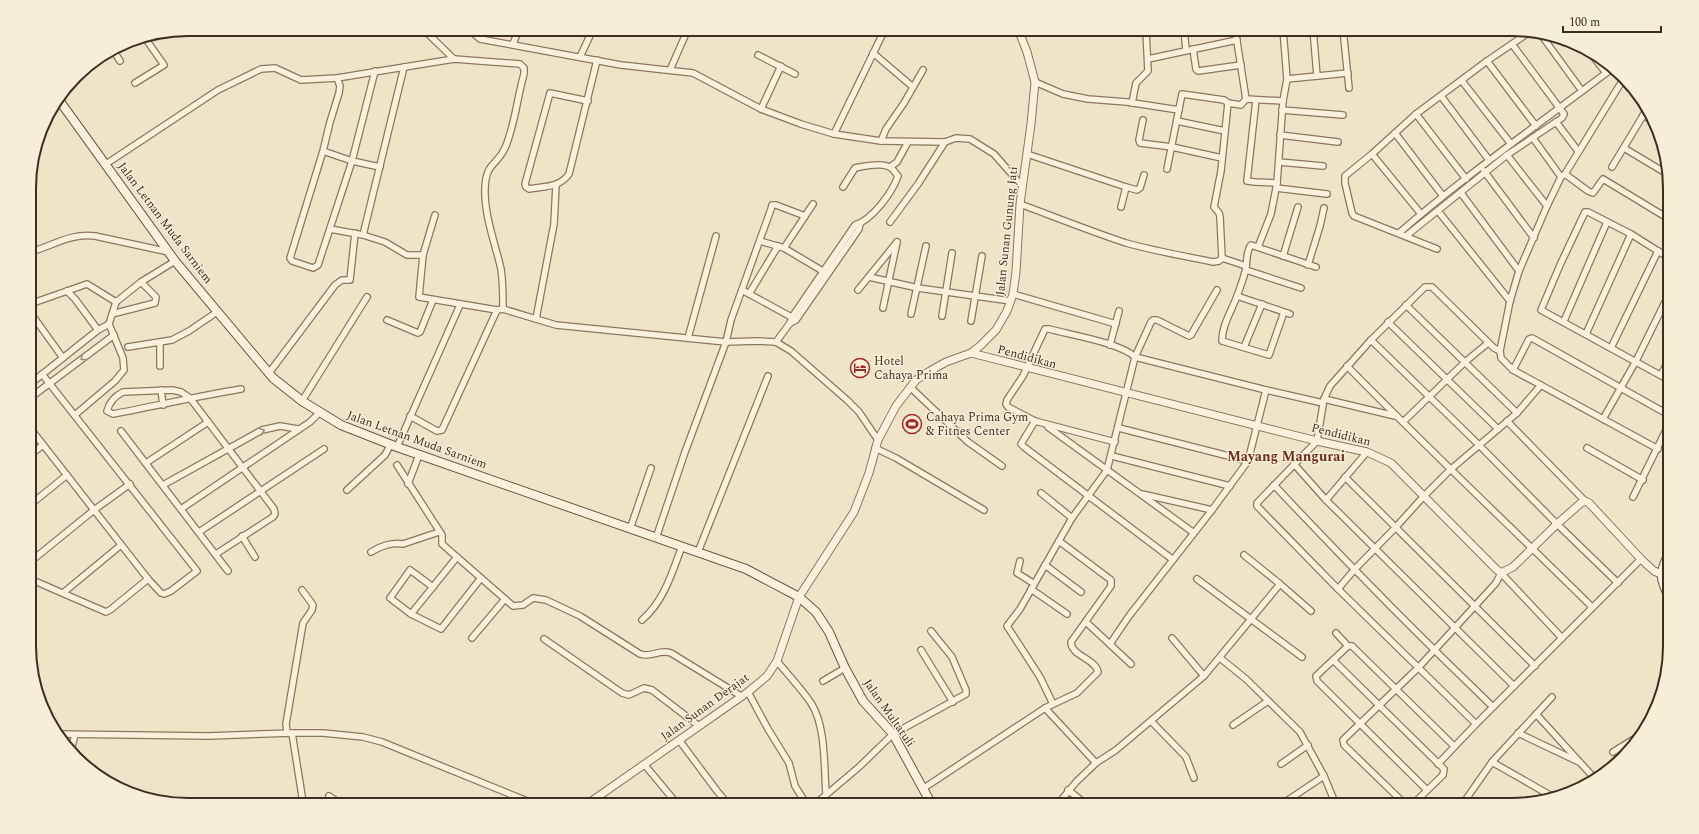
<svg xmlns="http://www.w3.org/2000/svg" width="1699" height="834" font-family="Spectral,serif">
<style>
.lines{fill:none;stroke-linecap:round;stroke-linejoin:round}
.minor-casing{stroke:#8d765c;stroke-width:8}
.tertiary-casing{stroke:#8d765c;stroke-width:9}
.secondary-casing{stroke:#6f573f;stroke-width:10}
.minor{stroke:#faf1dc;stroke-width:5.5}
.tertiary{stroke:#faf1dc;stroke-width:7}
.secondary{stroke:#faf1dc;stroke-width:8}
.oneway{stroke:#9c907e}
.labels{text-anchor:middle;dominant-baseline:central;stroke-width:3;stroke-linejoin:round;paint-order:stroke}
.street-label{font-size:12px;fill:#3d2e20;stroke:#f7eed8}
.poi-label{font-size:12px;fill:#3d2e20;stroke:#f7eed8;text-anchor:start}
.quarter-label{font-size:14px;font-weight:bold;fill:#6b2e1e;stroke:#f7eed8}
.rim{fill:none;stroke:#3d2e20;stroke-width:2}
</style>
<rect width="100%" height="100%" fill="#f0e4c8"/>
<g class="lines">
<g class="minor-casing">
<g id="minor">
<polyline points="189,29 193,32"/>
<polyline points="423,29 454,59"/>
<polyline points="468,29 480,39 621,65 693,73 761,109 801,124 834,134 881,141 945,142 956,138 970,139 994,154 1022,186"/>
<polyline points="1184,29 1186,50"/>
<polyline points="1313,29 1317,76"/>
<polyline points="1343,29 1349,88"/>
<polyline points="1542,36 1582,91"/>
<polyline points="513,44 519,29"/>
<polyline points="1512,44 1564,114 1562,118 1556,122 1578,151"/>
<polyline points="1193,49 1196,69 1198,71 1241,65"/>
<polyline points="113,50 120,61"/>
<polyline points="1589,51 1606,73"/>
<polyline points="873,53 913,87"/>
<polyline points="758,55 795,74"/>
<polyline points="580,57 593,29"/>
<polyline points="1148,59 1237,40"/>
<polyline points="1487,61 1536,126"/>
<polyline points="670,70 688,29"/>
<polyline points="375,71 352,161 380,167"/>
<polyline points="1287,79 1348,73"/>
<polyline points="1462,81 1511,144"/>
<polyline points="1035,82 1063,94 1088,99 1127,102 1179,110"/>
<polyline points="135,83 164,65 145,38"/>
<polyline points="1441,96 1489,160"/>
<polyline points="1246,99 1283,101"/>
<polyline points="1256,100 1247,181 1255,182 1277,183"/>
<path d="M 588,101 L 550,93 L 525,184 L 526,187 L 529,189 C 545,186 559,188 569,174 L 597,60"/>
<polyline points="1132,103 1136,83 1148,71 1146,31"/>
<polyline points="761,109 781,66"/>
<polyline points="1282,110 1343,115"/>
<polyline points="1416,114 1466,179"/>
<polyline points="1643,115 1650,119"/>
<polyline points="1143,120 1139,140 1140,143 1172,147 1222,158"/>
<polyline points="1177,121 1225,131"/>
<polyline points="1395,133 1443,196"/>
<polyline points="834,134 885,29"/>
<polyline points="1280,135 1338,142"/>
<polyline points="1533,138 1561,177"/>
<polyline points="881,141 886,129 904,103 923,70"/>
<polyline points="1624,148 1669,175"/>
<polyline points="323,151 352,161 318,265 313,268 292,261 290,258 323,151 330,122 339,93 340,86 337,78"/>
<polyline points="1027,154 1126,187 1121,207"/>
<polyline points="1372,154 1421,214"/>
<polyline points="1507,155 1547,206"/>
<polyline points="1279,162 1323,166"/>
<path d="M 106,164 L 218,90 L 261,69 L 275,68 L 301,80 L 337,78 L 454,59 L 520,64 L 524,68 L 524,74 C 517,98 515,125 505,148 C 497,166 486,162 485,188 C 484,215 495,243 501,269 C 503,282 503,295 503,309"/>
<polyline points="890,167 897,162 908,142"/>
<polyline points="1612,167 1647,109"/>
<polyline points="1167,169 1182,94 1224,100 1228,103 1241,105 1246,99 1235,29"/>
<polyline points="1484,171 1534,238"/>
<polyline points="1565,174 1624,78"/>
<polyline points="1126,187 1137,190 1140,188 1144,175"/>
<polyline points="1276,188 1327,194"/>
<polyline points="1461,193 1519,271"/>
<path d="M 1020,204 C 1055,217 1090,231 1126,243 C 1155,251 1184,256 1213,262 L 1219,261 L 1222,258 L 1246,266"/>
<polyline points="1438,211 1510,301"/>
<polyline points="890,222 918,184 945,142"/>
<polyline points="330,229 363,235 385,242 407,255 423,255 419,297 497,310 503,309 556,325 726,342 757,341 776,342 791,351 847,400 859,412 878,440"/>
<path d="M 1399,233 C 1467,174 1542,122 1614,67"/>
<polyline points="363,235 404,67"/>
<polyline points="1406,236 1507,155 1556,122"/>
<polyline points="760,241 784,248 826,273"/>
<polyline points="1258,247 1271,214 1277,183 1283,101 1287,79 1283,29"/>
<polyline points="784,248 813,204"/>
<polyline points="1437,249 1354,216 1352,213 1345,183 1345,176 1372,154 1416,114 1487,61 1528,33"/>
<path d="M 30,252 C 53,246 69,233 95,236 L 169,252"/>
<polyline points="423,255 435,215"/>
<polyline points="1283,256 1298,207"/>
<polyline points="1222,258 1220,217 1219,213 1214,207 1221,171 1228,103"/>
<polyline points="1669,258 1631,234 1588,212 1585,212 1560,265 1541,310 1669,380"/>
<polyline points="1308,265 1320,226 1324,208"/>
<polyline points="1246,270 1301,288"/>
<polyline points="869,277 918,288 1011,301"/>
<polyline points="742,290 795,319"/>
<polyline points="858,290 897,242"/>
<polyline points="67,291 75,299 98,330"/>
<polyline points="749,294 778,246"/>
<polyline points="1013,294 1116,324"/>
<polyline points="1237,296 1290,314"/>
<polyline points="30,304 87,284 116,302"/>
<polyline points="1406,305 1517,413"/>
<polyline points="883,308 897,242"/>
<polyline points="30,312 63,358"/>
<path d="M 1284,312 L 1269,355 L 1222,341 C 1222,325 1232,310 1237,296 C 1240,288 1243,280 1245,272 C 1248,263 1245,253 1251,245 L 1316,267"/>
<polyline points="112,314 155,303 156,297 141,282"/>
<polyline points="911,314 926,246"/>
<polyline points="942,316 952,253"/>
<polyline points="536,319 554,224 556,185"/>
<polyline points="387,320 418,333 420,332 433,300"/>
<polyline points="971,321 982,256"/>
<polyline points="1564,321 1607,222"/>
<polyline points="1388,322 1498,429"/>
<path d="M 790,323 L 792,317 L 855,225 C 872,220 892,193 898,176 C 896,174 894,170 891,168 C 884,162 864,166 855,168 L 843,187"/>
<polyline points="1586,334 1631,234"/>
<polyline points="688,338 716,236"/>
<polyline points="1371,340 1479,445 1557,524 1618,583"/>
<polyline points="776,342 790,323 796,320 859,229 860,224"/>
<polyline points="1110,345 1119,311"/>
<polyline points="128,347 172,340 189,331 217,312"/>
<polyline points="1244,347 1262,304"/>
<polyline points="1611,348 1658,251"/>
<polyline points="160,366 160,343"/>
<path d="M 1347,366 C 1427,448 1511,527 1592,607"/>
<polyline points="1513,370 1529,339 1532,338 1669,415"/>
<polyline points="269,373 335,285 342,280 350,280 355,233"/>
<polyline points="1661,375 1669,359"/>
<polyline points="30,384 98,330 109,324"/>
<polyline points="910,387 968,442 1002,466"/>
<polyline points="161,390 163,405"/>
<polyline points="1266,390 1323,403"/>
<polyline points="30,398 114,335"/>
<polyline points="1324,399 1395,416"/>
<polyline points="302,401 367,297"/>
<polyline points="76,414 115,381 124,370 123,358 109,324 116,302 141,282 175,261"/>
<polyline points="410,416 437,431 442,430 497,310"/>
<polyline points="1603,419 1636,361 1669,294"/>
<polyline points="1035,421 1021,444 1024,447 1172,559"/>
<polyline points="1507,421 1585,501"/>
<polyline points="1403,422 1465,362 1488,343"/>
<polyline points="1048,427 1194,533"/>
<polyline points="30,428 148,579 161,593 164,594 171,591 197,571 42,374"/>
<polyline points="1119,428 1248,461"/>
<polyline points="121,431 228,571"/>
<polyline points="397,447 460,305"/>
<polyline points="875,448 896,458 984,510"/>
<polyline points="1587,448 1643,480"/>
<polyline points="1658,449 1513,370 1501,358 1500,351 1510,301 1519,271 1547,206 1561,177 1565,174 1588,191 1593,193 1603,179 1669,219"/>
<polyline points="30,455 43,445"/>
<polyline points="1112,456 1230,486"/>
<polyline points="146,463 208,422"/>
<polyline points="1294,464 1326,500 1514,686"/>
<path d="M 397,465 L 442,535 L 442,544 L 513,606 L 523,605 L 533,598 L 546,600 L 580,616 L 640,654 C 650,658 660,649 671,653 L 741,696"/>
<polyline points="1345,477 1535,666"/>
<polyline points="408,484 419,455"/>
<polyline points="163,485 262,430 280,426 298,429"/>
<path d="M 1274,485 C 1345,561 1418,635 1493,707"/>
<polyline points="347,490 385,455 391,444"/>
<polyline points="1041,493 1072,518"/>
<polyline points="1142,494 1212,510"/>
<polyline points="1633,497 1669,424"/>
<polyline points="1326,500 1367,452"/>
<polyline points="30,505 67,475"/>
<polyline points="181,509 310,422 319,413"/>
<polyline points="630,529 651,468"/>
<polyline points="199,532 324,449"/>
<polyline points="242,536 255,557"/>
<polyline points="656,538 685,452 726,342 731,320 771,209 772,205 776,205 805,216"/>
<path d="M 371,552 C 380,546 393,542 403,544 L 439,532"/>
<polyline points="698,552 768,376"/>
<path d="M 216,554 L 273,517 L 275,514 L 274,509 L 190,398 L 181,392 L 172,390 L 123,392 C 115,396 109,403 107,411 L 113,414 C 156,406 198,396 241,389"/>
<polyline points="1020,561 1017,573 1033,583"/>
<polyline points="30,562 94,510 130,484"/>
<polyline points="1045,565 1081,592"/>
<polyline points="30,579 106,612 110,610 148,579"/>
<polyline points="1197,579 1302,657"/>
<polyline points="1280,584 1311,611"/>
<polyline points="433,587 410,570 390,598 411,614 441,629 481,578"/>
<polyline points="1031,589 1067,614"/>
<polyline points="1338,589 1354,570 1396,527 1423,497 1450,470 1517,413 1541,385"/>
<polyline points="63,593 121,545"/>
<polyline points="411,614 457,557"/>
<path d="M 642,620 C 664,601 672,573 682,546"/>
<polyline points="1086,622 1131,664"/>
<polyline points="1336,633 1348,646"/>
<polyline points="472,638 505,599"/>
<polyline points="1172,638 1204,676"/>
<polyline points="544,639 622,693 629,695 644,688 652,690 699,726"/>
<path d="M 1110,644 L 1129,616 L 1212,510 L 1248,461 L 1266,390 L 1135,357 C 1121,343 1071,335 1049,329 L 1045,329 L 1023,376 L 1007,400 L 1006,404 L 1008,407 L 1035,421 L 1115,442"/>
<polyline points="921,650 953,702"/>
<polyline points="1220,658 1246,679 1300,732 1324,776 1336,805"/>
<polyline points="1333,660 1444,769 1443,775 1412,805"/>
<path d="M 777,661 C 788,675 801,688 811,703 C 826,726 824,767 826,794"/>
<polyline points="823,681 845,668"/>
<polyline points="748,692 768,729 789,763 795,786 807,805"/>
<polyline points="1053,704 1040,677 1007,626 1020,609 1072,518 1107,470 1135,357 1151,322 1153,320 1157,320 1189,336 1191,335 1217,290"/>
<polyline points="1045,708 1096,763"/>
<polyline points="1536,714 1596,780"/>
<polyline points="1151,721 1186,757 1194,778"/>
<polyline points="1476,724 1338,589 1257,506 1257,503 1317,441 1324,399 1330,386 1371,340 1425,287 1432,287 1494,348 1500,351"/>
<polyline points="1233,725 1268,701"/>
<polyline points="287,733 286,724 303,623 312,610 313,605 302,590"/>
<polyline points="292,733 302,796"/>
<polyline points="1518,733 1579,762"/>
<polyline points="57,734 208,736 292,733 323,733 363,737 382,742 537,805"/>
<polyline points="679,740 717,791 729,805"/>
<polyline points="71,750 75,735"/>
<polyline points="1613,752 1642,734"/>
<polyline points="1492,762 1555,798"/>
<polyline points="644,764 678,805"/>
<polyline points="1281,764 1308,745"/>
<polyline points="1438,764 1476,724 1641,559"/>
<path d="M 924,788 L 1045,708 L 1077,693 L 1098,672 C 1096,659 1071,656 1071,642 L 1111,586 L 1111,580 L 1059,541"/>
<polyline points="1068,790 1087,805"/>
<polyline points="1427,790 1317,681 1316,676 1348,646 1352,646 1454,746"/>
<polyline points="329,796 343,805"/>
<polyline points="1288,800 1324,776"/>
<polyline points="1466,800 1473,805"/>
<polyline points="814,805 859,767 893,734 966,694 966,690 952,657 931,631"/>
<polyline points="1057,805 1077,781 1096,763 1116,750 1204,676 1280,584 1244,555"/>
<polyline points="1406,805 1344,745 1343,740 1418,668 1496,583 1501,573 1562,638"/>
<polyline points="1462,805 1492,762 1552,697"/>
</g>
</g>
<g class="tertiary-casing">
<g id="tertiary">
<polyline points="971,353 1317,441 1367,452 1391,463 1496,569 1501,573 1513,567 1557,524 1581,503 1585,501 1589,503 1641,559 1654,571 1661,574"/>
<polyline points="586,805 748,692 767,676 777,661 799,597 854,512 869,473 878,440 896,406 916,380 930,371 946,362 971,353 980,346 996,330 1007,311 1013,294 1016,272 1020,204 1031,124 1035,82 1027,52 1018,29"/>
</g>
</g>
<g class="secondary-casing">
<g id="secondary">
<polyline points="59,100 175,261 273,378 302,401 341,425 397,447 746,569 799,597 816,612 829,632 845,668 863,701 893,734 932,805"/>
<path d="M 1670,551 C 1660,573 1658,576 1670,599"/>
</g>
</g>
<use href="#minor" class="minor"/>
<use href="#tertiary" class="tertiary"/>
<use href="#secondary" class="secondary"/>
</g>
<defs><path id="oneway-chevron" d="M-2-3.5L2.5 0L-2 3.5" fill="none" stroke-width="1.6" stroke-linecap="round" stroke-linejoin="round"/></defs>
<g class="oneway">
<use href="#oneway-chevron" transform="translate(83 358) rotate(144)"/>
<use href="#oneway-chevron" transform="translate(262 431) rotate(-21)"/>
</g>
<defs>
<g id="hotel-ring" transform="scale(1)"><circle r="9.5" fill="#f7eed8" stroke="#9e2a2b" stroke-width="1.5"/><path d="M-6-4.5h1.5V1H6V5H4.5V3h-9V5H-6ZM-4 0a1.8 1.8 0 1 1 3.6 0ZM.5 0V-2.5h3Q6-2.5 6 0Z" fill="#9e2a2b"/></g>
<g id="stadium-ring" transform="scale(1)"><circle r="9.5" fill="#f7eed8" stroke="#9e2a2b" stroke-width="1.5"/><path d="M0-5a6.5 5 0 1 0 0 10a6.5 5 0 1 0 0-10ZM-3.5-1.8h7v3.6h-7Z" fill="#9e2a2b"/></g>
</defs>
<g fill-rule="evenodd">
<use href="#hotel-ring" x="860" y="368"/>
<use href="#stadium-ring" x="912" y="424"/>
</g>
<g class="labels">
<g class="street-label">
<text transform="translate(165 223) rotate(53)">Jalan Letnan Muda Sarniem</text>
<text transform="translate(1007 231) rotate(-84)">Jalan Sunan Gunung Jati</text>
<text transform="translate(1027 357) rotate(15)">Pendidikan</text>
<text transform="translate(1341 435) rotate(14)">Pendidikan</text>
<text transform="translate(417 440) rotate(20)">Jalan Letnan Muda Sarniem</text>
<text transform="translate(705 707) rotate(-36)">Jalan Sunan Derajat</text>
<text transform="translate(889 713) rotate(55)">Jalan Multatuli</text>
</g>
<g class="poi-label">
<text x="874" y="361">Hotel<tspan x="874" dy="14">Cahaya Prima</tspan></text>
<text x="926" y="417">Cahaya Prima Gym<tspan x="926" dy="14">&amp; Fitnes Center</tspan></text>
</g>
<g class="quarter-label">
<text x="1286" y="456">Mayang Mangurai</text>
</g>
</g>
<path d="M0 0H1699V834H0ZM188 36H1511A152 152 0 0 1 1663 188V646A152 152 0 0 1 1511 798H188A152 152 0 0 1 36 646V188A152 152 0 0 1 188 36Z" fill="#f7eed8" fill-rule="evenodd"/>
<path class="rim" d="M188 36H1511A152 152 0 0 1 1663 188V646A152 152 0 0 1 1511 798H188A152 152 0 0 1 36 646V188A152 152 0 0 1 188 36Z"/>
<path d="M1563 26v6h98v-6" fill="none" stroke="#3d2e20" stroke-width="2"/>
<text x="1569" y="26" font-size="12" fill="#3d2e20" stroke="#f7eed8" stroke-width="3" paint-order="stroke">100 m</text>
</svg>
